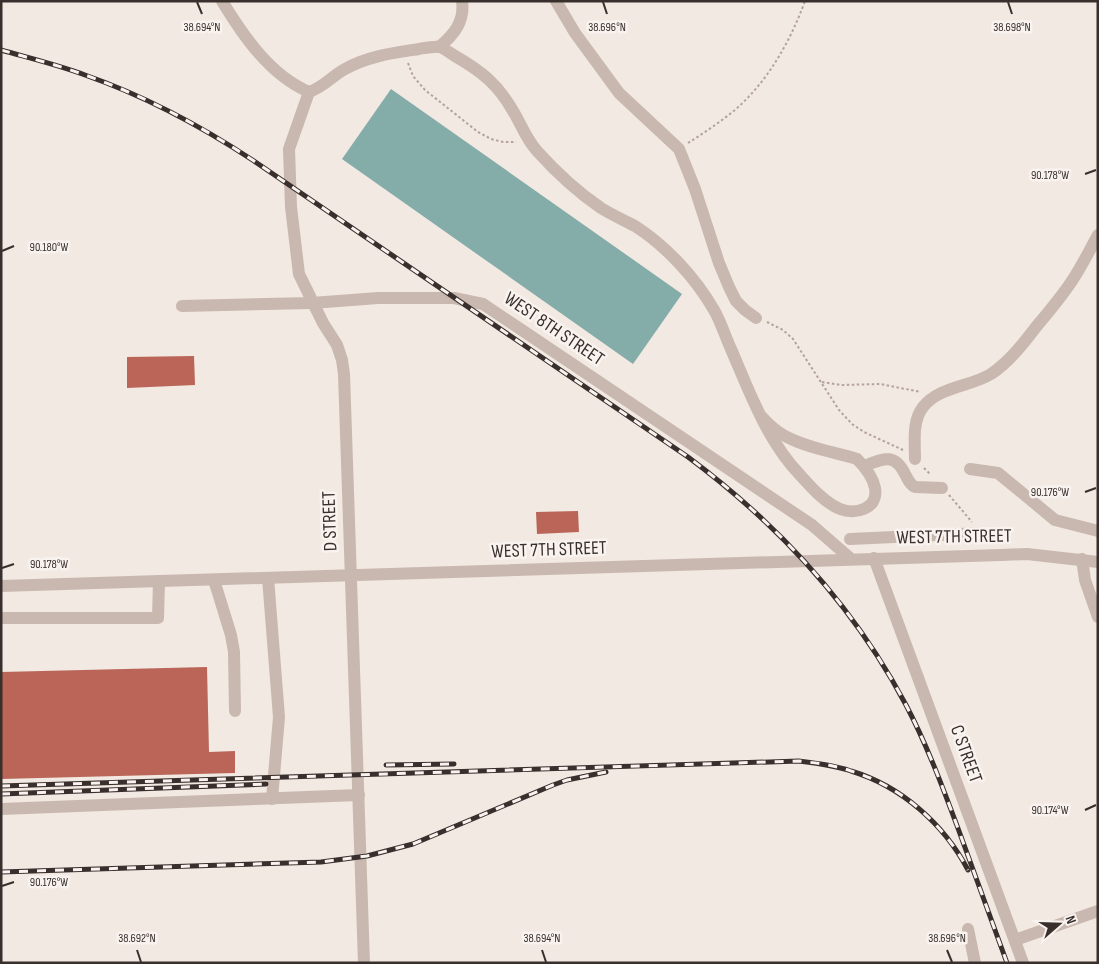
<svg xmlns="http://www.w3.org/2000/svg" width="1099" height="964" font-family="'Sofia Sans Condensed',sans-serif">
<style>
.water{fill:#84aca9}
.building{fill:#ba6558}
.lines{fill:none;stroke-linecap:round;stroke-linejoin:round}
.path{stroke:#b5a299;stroke-width:2;stroke-dasharray:2.5 2.5;stroke-linecap:butt}
.minor{stroke:#c9b8af;stroke-width:12}
.rail-casing{stroke:#392f2c;stroke-width:5}
.rail{stroke:#f9f3ef;stroke-width:3;stroke-dasharray:9;stroke-linecap:butt}
.ticks{fill:none;stroke:#392f2c;stroke-width:2}
.labels{text-anchor:middle;dominant-baseline:central;stroke-width:5;stroke-linejoin:round;paint-order:stroke}
.street-label{font-size:19px;fill:#392f2c;stroke:#f9f3ef}
.ticks-label{font-size:12px;text-anchor:middle;fill:#392f2c;stroke:#f9f3ef;stroke-width:5;stroke-linejoin:round;paint-order:stroke}
</style>
<rect width="100%" height="100%" fill="#f2e9e2"/>
<polygon class="water" points="391,89 682,294 633,364 342,159"/>
<g class="building">
<polygon points="194,356 195,385 127,388 127,357"/>
<polygon points="578,511 579,532 537,534 536,512"/>
<polygon points="207,667 209,752 235,751 235,773 1,779 1,672"/>
</g>
<g class="lines">
<g class="path">
<polyline points="408,63 413,76 425,90 478,132 491,139 503,142 516,142"/>
<path d="M 688,143 C 704,133 720,122 735,110 C 768,81 790,42 805,1"/>
<polyline points="767,322 783,330 793,339 839,410 852,424 864,432 903,450"/>
<polyline points="822,382 841,385 880,384 921,392"/>
<polyline points="924,468 931,475"/>
<polyline points="949,495 972,522"/>
</g>
<g class="minor">
<path d="M 222,1 C 244,37 270,75 309,92 C 324,87 332,76 345,69 C 368,56 393,53 419,49 C 425,48 434,46 440,47 C 445,49 450,53 455,56 C 481,71 498,84 513,111 C 521,124 526,139 537,151 C 555,171 579,193 601,208 C 612,215 624,220 635,226 C 666,246 695,277 714,310 C 721,322 725,336 731,349 C 750,393 767,441 801,476 C 811,487 825,503 840,509 C 855,515 879,509 875,488 C 873,477 865,467 857,459 C 834,452 807,448 785,436 C 775,431 768,424 761,416"/>
<polyline points="556,1 575,33 619,93 679,149 695,189 719,263 729,287 736,301 745,310 756,318"/>
<path d="M 439,47 C 454,35 465,21 462,1"/>
<polyline points="309,92 289,149 291,207 299,274 323,323 337,345 342,360 344,374 364,963"/>
<polyline points="182,306 312,303 378,298 454,298 483,304 812,525 851,559"/>
<path d="M 915,459 C 915,442 912,421 923,407 C 940,386 970,387 991,374 C 1009,362 1023,344 1036,327 C 1047,314 1057,302 1067,288 C 1079,272 1088,253 1098,235"/>
<path d="M 864,466 C 883,459 894,452 905,474 C 908,479 909,484 915,487 L 942,488"/>
<polyline points="970,469 998,473 1055,520 1098,531"/>
<polyline points="850,539 982,533"/>
<polyline points="874,558 1023,963"/>
<polyline points="1082,559 1085,580 1098,617"/>
<polyline points="268,578 279,717 272,799"/>
<polyline points="214,580 231,635 234,652 235,711"/>
<polyline points="1,586 1001,555 1027,554 1098,562"/>
<polyline points="1,618 158,618 159,581"/>
<polyline points="1,809 359,795"/>
<polyline points="968,929 975,963"/>
<polyline points="1015,940 1098,911"/>
</g>
<g class="rail-casing">
<g id="rail">
<path d="M 1,50 C 29,58 58,65 85,75 C 145,96 201,126 254,161 L 688,457 C 778,524 853,605 906,705 C 927,745 943,788 959,831 C 975,875 991,919 1007,963"/>
<polyline points="386,765 454,764"/>
<path d="M 1,786 L 799,761 C 816,763 834,765 851,771 C 901,786 944,824 968,870"/>
<polyline points="1,794 266,784"/>
<polyline points="1,872 321,862 367,856 413,844 553,785 567,780 606,772"/>
</g>
</g>
<use href="#rail" class="rail"/>
</g>
<path class="ticks" d="M 197,2 L 202,14M 603,2 L 607,14M 1008,2 L 1012,14M 1085,174 L 1096,170M 2,251 L 14,246M 1085,492 L 1096,488M 2,568 L 14,564M 1085,810 L 1096,805M 2,886 L 14,882M 137,950 L 141,962M 542,950 L 546,962M 947,950 L 952,962"/>
<g class="labels">
<g class="street-label">
<text transform="translate(554 329) rotate(34)">WEST 8TH STREET</text>
<text transform="translate(330 521) rotate(-92)">D STREET</text>
<text transform="translate(954 537) rotate(-1)">WEST 7TH STREET</text>
<text transform="translate(549 550) rotate(-2)">WEST 7TH STREET</text>
<text transform="translate(966 754) rotate(70)">C STREET</text>
</g>
</g>
<g class="ticks-label">
<text x="202" y="31">38.694°N</text>
<text x="607" y="31">38.696°N</text>
<text x="1012" y="31">38.698°N</text>
<text x="1050" y="179">90.178°W</text>
<text x="49" y="251">90.180°W</text>
<text x="1050" y="496">90.176°W</text>
<text x="49" y="568">90.178°W</text>
<text x="1050" y="814">90.174°W</text>
<text x="49" y="886">90.176°W</text>
<text x="137" y="942">38.692°N</text>
<text x="542" y="942">38.694°N</text>
<text x="947" y="942">38.696°N</text>
</g>
<rect width="1099" height="964" fill="none" stroke="#392f2c" stroke-width="5"/>
<g transform="translate(1059 924) rotate(70)" stroke="#f9f3ef" stroke-width="4" paint-order="stroke">
<path d="M0-4L9 19L0 12L-9 19Z" fill="#392f2c"/>
<text y="-8" font-size="14" font-weight="bold" text-anchor="middle" fill="#392f2c">N</text>
</g>
</svg>
